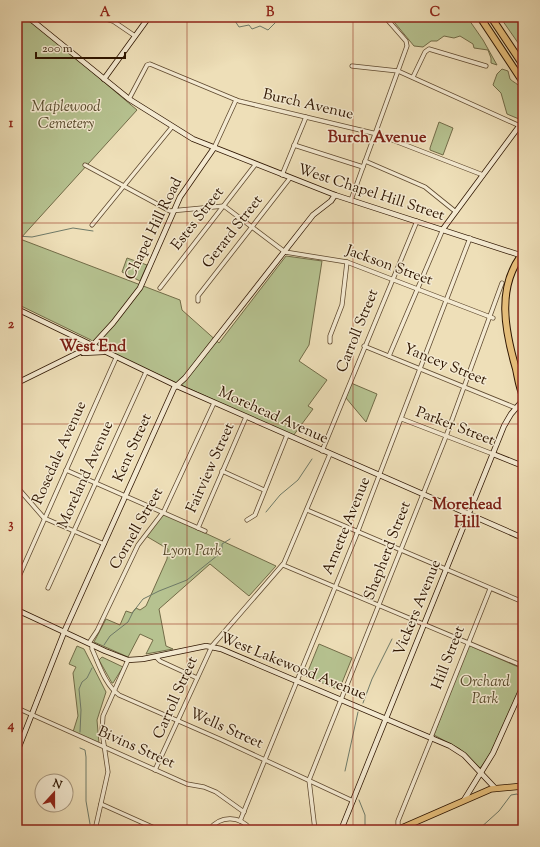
<svg xmlns="http://www.w3.org/2000/svg" width="540" height="847" font-family="'Sorts Mill Goudy',serif">
<style>
.green{fill:#b6c290;stroke:#726c48}
.lines{fill:none;stroke-linecap:round;stroke-linejoin:round}
.stream{stroke:#6e7a68;stroke-width:1}
.street-casing{stroke:#5e482e;stroke-width:5}
.secondary-casing{stroke:#2e1500;stroke-width:6}
.primary-casing{stroke:#2e1500;stroke-width:7}
.highway-casing{stroke:#2e1500;stroke-width:8}
.street{stroke:#f4ead1;stroke-width:3.5}
.secondary{stroke:#f4ead1;stroke-width:4.5}
.primary{stroke:#e7c07c;stroke-width:5.5}
.highway{stroke:#e7c07c;stroke-width:6}
.grid{fill:none;stroke:#8f2418;stroke-width:1;stroke-opacity:0.55}
.labels{text-anchor:middle;dominant-baseline:central;stroke-width:3;stroke-linejoin:round;paint-order:stroke}
.street-label{font-size:15px;fill:#2e1500;stroke:#f4ead1}
.park-label{font-size:15px;font-style:italic;fill:#57492b;stroke:#f4ead1}
.neighbourhood-label{font-size:16px;font-weight:bold;fill:#7a1f14;stroke:#f4ead1}
.neatline{fill:none;stroke:#8f2418;stroke-width:1.5}
.grid-label{font-size:13px;text-anchor:middle;font-weight:bold;fill:#8f2418}
</style>
<rect width="100%" height="100%" fill="#eedfb8"/>
<filter id="stains"><feTurbulence type="fractalNoise" baseFrequency=".005" numOctaves="4"/><feColorMatrix values="0 0 0 0 .2 0 0 0 0 .09 0 0 0 0 .02 0 0 0 .5 -.17"/></filter>
<radialGradient id="worn" r=".72"><stop offset=".6" stop-color="#630" stop-opacity="0"/><stop offset="1" stop-color="#630" stop-opacity=".3"/></radialGradient>
<g class="green">
<polygon points="17,17 25,17 46,33 137,110 20,239 180,300 182,310 219,343 286,256 322,261 309,345 299,361 327,380 308,406 313,409 293,436 102,349 91,340 17,304"/>
<polygon points="390,17 467,17 483,40 497,65 491,63 491,58 488,50 474,48 473,44 460,36 454,38 444,36 437,41 431,41 423,47 414,46"/>
<polygon points="500,17 505,17 510,21 518,18 523,19 523,50"/>
<path d="M 502,69 L 508,71 L 510,79 C 513,82 518,84 520,87 C 526,95 524,111 519,119 L 507,114 L 501,93 L 493,85 L 497,74 Z"/>
<polygon points="439,122 453,128 443,155 430,150 430,148"/>
<polygon points="127,258 147,265 140,281 122,272"/>
<polygon points="351,383 377,394 366,422 346,398"/>
<polygon points="164,514 276,566 249,596 210,564 159,609 166,646 173,649 146,654 153,640 140,634 128,657 94,642 106,619 120,625 126,611 132,613 136,608 140,610 146,606 167,559 168,549 146,536"/>
<polygon points="319,644 352,658 339,690 306,676"/>
<path d="M 468,645 L 523,669 C 523,673 524,678 523,682 C 518,699 492,756 480,768 L 460,749 L 434,735 Z"/>
<polygon points="77,646 84,649 106,692 97,720 99,744 73,732 78,716 73,673 76,667 69,664"/>
<polygon points="102,657 123,667 113,683 112,683 99,660"/>
</g>
<g class="lines">
<g class="stream">
<polyline points="228,17 229,20 235,21 239,27 249,25 252,29 260,26 268,30 275,23"/>
<polyline points="17,236 32,237 73,228 93,231"/>
<polyline points="266,512 280,495 298,480 312,459"/>
<polyline points="104,645 110,636 128,622 133,612 143,599 159,591 187,580 218,555 222,548 222,544 230,539"/>
<polyline points="363,703 372,679 392,639"/>
<polyline points="80,732 81,710 79,689 82,682 87,678 92,668"/>
<polyline points="80,748 85,750 86,757 86,801 90,824"/>
<polyline points="345,771 358,712"/>
<polyline points="521,781 523,780"/>
<polyline points="359,800 365,815 365,830"/>
<polyline points="478,830 499,811 511,795 517,794 523,799"/>
</g>
<g class="street-casing">
<g id="street">
<polyline points="99,17 113,21 135,36"/>
<polyline points="286,17 296,17"/>
<polyline points="93,18 97,17"/>
<polyline points="352,66 398,71 520,126"/>
<polyline points="413,77 425,52 429,49 486,66"/>
<polyline points="129,99 147,65 150,64 239,101 377,134 483,175"/>
<polyline points="294,145 363,167"/>
<polyline points="214,148 236,100"/>
<polyline points="365,161 425,187 456,212"/>
<polyline points="85,165 170,211 224,206 285,252 347,262 493,318"/>
<polyline points="282,175 306,117"/>
<polyline points="351,200 407,46 406,41 385,17"/>
<polyline points="92,225 172,127"/>
<polyline points="160,288 255,165"/>
<polyline points="198,301 198,296 290,178"/>
<polyline points="330,342 330,336 342,305 347,262"/>
<polyline points="364,346 516,408"/>
<polyline points="389,356 443,229"/>
<polyline points="402,419 493,454"/>
<polyline points="322,451 417,221"/>
<polyline points="66,470 205,531"/>
<polyline points="222,471 264,490"/>
<polyline points="17,487 44,518 104,544"/>
<polyline points="307,510 523,602"/>
<polyline points="247,520 255,515 287,435"/>
<polyline points="198,528 246,417"/>
<polyline points="283,565 523,666"/>
<polyline points="17,581 116,358"/>
<polyline points="48,588 146,372"/>
<polyline points="89,643 97,631 138,545 164,511 214,403"/>
<path d="M 92,645 L 92,649 C 99,664 105,685 119,695 L 222,740 L 353,801"/>
<polyline points="156,657 160,661 197,678"/>
<polyline points="17,708 187,784 204,787 216,792 244,812"/>
<polyline points="431,737 490,589"/>
<polyline points="155,770 212,646 284,563 330,454"/>
<polyline points="101,804 159,830"/>
<polyline points="240,821 356,536 470,238"/>
<polyline points="95,830 108,772 102,731 103,716 128,660"/>
<path d="M 209,830 C 220,815 240,815 251,830"/>
<polyline points="315,830 309,780 445,439 502,283"/>
<polyline points="398,830 398,821 432,737"/>
</g>
</g>
<g class="secondary-casing">
<g id="secondary">
<polyline points="28,17 129,99 193,139 335,195 523,256"/>
<polyline points="104,79 149,17"/>
<polyline points="443,229 523,121"/>
<polyline points="17,309 179,387 523,538"/>
<polyline points="83,353 103,352"/>
<polyline points="17,383 92,346 113,323 140,288 180,197 214,148"/>
<polyline points="493,454 523,466"/>
<polyline points="17,610 105,651 128,660 143,659 206,646 221,649 450,746 464,755 495,788"/>
<polyline points="17,752 65,630 174,388 185,378 313,215 331,201 335,195"/>
<polyline points="464,800 493,753 523,686"/>
<polyline points="341,830 504,426 511,414 523,400"/>
</g>
</g>
<g class="primary-casing">
<polyline id="primary" points="397,830 491,789 523,786"/>
</g>
<g class="highway-casing">
<g id="highway">
<polyline points="480,17 523,82"/>
<polyline points="491,17 523,65"/>
<path d="M 523,253 C 496,287 505,331 516,369 C 518,378 519,387 523,396"/>
<polyline points="523,342 523,381"/>
</g>
</g>
<use href="#street" class="street"/>
<use href="#secondary" class="secondary"/>
<use href="#primary" class="primary"/>
<use href="#highway" class="highway"/>
</g>
<path class="grid" d="M 187,17 L 187,830M 353,17 L 353,830M 17,223 L 523,223M 17,424 L 523,424M 17,624 L 523,624"/>
<g class="labels">
<g class="street-label">
<text transform="translate(308 105) rotate(13)">Burch Avenue</text>
<text transform="translate(371 193) rotate(18)">West Chapel Hill Street</text>
<text transform="translate(198 219) rotate(-52)">Estes Street</text>
<text transform="translate(154 229) rotate(-64)">Chapel Hill Road</text>
<text transform="translate(233 232) rotate(-52)">Gerard Street</text>
<text transform="translate(389 266) rotate(20)">Jackson Street</text>
<text transform="translate(358 331) rotate(-68)">Carroll Street</text>
<text transform="translate(445 365) rotate(22)">Yancey Street</text>
<text transform="translate(273 416) rotate(24)">Morehead Avenue</text>
<text transform="translate(455 427) rotate(21)">Parker Street</text>
<text transform="translate(133 448) rotate(-66)">Kent Street</text>
<text transform="translate(60 453) rotate(-66)">Rosedale Avenue</text>
<text transform="translate(211 468) rotate(-66)">Fairview Street</text>
<text transform="translate(86 475) rotate(-66)">Moreland Avenue</text>
<text transform="translate(347 526) rotate(-68)">Arnette Avenue</text>
<text transform="translate(137 529) rotate(-60)">Cornell Street</text>
<text transform="translate(388 551) rotate(-69)">Shepherd Street</text>
<text transform="translate(418 608) rotate(-68)">Vickers Avenue</text>
<text transform="translate(449 658) rotate(-69)">Hill Street</text>
<text transform="translate(293 667) rotate(22)">West Lakewood Avenue</text>
<text transform="translate(176 698) rotate(-66)">Carroll Street</text>
<text transform="translate(226 729) rotate(24)">Wells Street</text>
<text transform="translate(136 748) rotate(24)">Bivins Street</text>
</g>
<g class="park-label">
<text x="66" y="107">Maplewood<tspan x="66" dy="17">Cemetery</tspan></text>
<text x="192" y="551">Lyon Park</text>
<text x="485" y="682">Orchard<tspan x="485" dy="17">Park</tspan></text>
</g>
<g class="neighbourhood-label">
<text x="377" y="138">Burch Avenue</text>
<text x="93" y="347">West End</text>
<text x="467" y="505">Morehead<tspan x="467" dy="18">Hill</tspan></text>
</g>
</g>
<rect width="540" height="847" fill="none" stroke="#eedfb8" stroke-width="44"/>
<g transform="translate(54 793) rotate(21)"><circle r="19" fill="#f4ead1" stroke="#a5957d"/>
<path d="M0-3L7 15L0 10L-7 15Z" fill="#8f2418"/>
<text y="-6" font-size="11" font-weight="bold" text-anchor="middle" fill="#2e1500">N</text>
</g>
<path d="M36 52v6h89v-6" fill="none" stroke="#2e1500" stroke-width="2"/>
<text x="42" y="52" font-size="12" fill="#2e1500" stroke="#f4ead1" stroke-width="3" paint-order="stroke">200 m</text>
<rect x="22" y="22" width="496" height="803" class="neatline"/>
<g class="grid-label">
<text x="105" y="16">A</text>
<text x="270" y="16">B</text>
<text x="435" y="16">C</text>
<text x="11" y="127">1</text>
<text x="11" y="328">2</text>
<text x="11" y="528">3</text>
<text x="11" y="729">4</text>
</g>
<rect width="100%" height="100%" filter="url(#stains)"/>
<rect width="100%" height="100%" fill="url(#worn)"/>
</svg>
